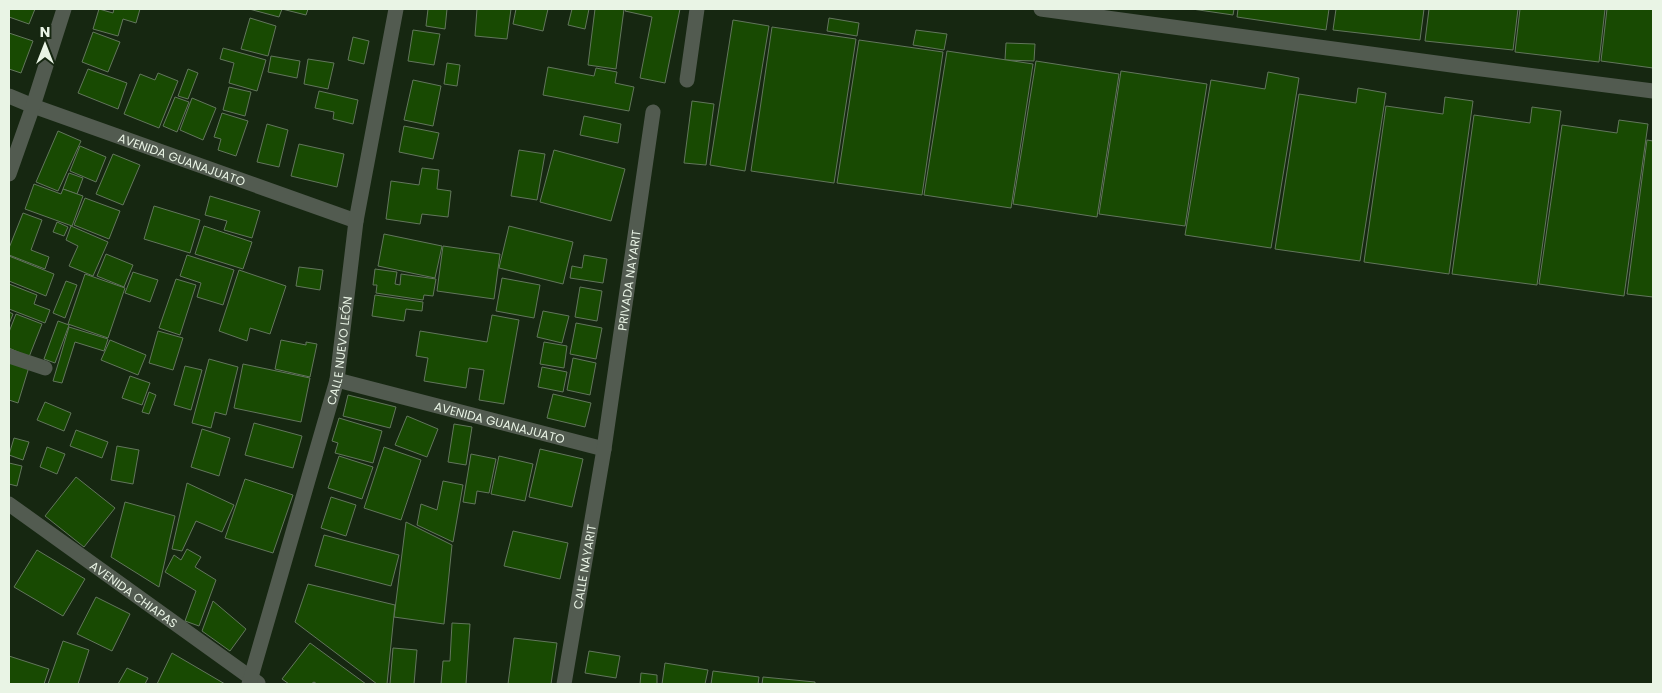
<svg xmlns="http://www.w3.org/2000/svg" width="1662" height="693" font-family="Poppins,sans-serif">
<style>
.building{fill:#184a02;stroke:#62765c}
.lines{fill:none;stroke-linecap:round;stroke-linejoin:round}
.minor{stroke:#525b50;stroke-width:15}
.labels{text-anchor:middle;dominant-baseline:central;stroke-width:4.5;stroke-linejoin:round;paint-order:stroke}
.street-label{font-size:12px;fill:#e9f4e5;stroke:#162711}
</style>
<rect width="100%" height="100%" fill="#162711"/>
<g class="building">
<polygon points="9,9 35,9 29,24 9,17"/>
<polygon points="99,9 113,13 114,9 140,9 136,23 123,19 118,36 93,29"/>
<polygon points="249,9 308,9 306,15 282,9 279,17"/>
<polygon points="428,9 447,9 445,29 426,26"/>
<polygon points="477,9 511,9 507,39 475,36"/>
<polygon points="516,9 548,9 543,31 513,24"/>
<polygon points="572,9 589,9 585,29 568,25"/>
<polygon points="595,9 624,9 616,69 588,65"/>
<polygon points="626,9 680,9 665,83 640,78 652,17 625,11"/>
<polygon points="1192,9 1234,9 1233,15"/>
<polygon points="1238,9 1329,9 1326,30 1237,17"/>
<polygon points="1336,9 1424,9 1420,40 1333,30"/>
<polygon points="1429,9 1518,9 1513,50 1425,41"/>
<polygon points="1520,9 1605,9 1599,62 1515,52"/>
<polygon points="1607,9 1653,9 1653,68 1601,61"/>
<polygon points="250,18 276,26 268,56 241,49"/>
<polygon points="829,18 859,23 857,36 827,31"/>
<polygon points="733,20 769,26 745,171 710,165"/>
<polygon points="772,27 856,39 834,183 751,171"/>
<polygon points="413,30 440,34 434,65 408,61"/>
<polygon points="916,30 947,34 944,50 913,45"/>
<polygon points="93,32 120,42 108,72 82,62"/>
<polygon points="9,33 33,41 21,73 9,69"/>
<polygon points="353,37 369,41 364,64 348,60"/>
<polygon points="859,40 943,52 922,195 837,183"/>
<polygon points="1006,43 1035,44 1034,61 1005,60"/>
<polygon points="223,48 266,60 257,91 229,83 234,63 220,59"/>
<polygon points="947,51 1033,64 1011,208 924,195"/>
<polygon points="271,56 300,61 297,78 268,72"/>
<polygon points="308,59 334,63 328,89 304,84"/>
<polygon points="1036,61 1119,74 1097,217 1013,204"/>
<polygon points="447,63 460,65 457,86 444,84"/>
<polygon points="548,67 594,76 596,68 617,72 615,83 634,87 629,111 543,95"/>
<polygon points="88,69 127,83 118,109 78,93"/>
<polygon points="188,69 198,73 188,99 178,96"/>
<polygon points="1121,71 1207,84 1185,226 1099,214"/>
<polygon points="1268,72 1299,78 1271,248 1185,235 1211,80 1265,89"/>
<polygon points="158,73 178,81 159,128 124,114 140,74 155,80"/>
<polygon points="413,80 441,86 433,126 404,120"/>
<polygon points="229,87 251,92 245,116 223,110"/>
<polygon points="1358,88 1386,93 1360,261 1275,249 1299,94 1356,103"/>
<polygon points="319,91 358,100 353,124 333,119 334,112 315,108"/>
<polygon points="175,97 189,102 177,132 163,126"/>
<polygon points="1445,97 1473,101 1449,274 1364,262 1386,106 1443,114"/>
<polygon points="192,98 216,108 203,140 180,130"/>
<polygon points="692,101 714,104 706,165 684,163"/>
<polygon points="1532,107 1561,111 1537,285 1452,274 1474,115 1530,123"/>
<polygon points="222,113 248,121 236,156 218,150 221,139 214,137"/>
<polygon points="584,116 621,124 618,143 580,135"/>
<polygon points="1619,120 1648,124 1624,296 1539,284 1562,125 1617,133"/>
<polygon points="267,124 288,130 279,167 257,162"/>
<polygon points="404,126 439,133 433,159 399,152"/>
<polygon points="58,131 81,141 58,191 36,182"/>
<polygon points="1647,140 1653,141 1653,297 1627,294"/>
<polygon points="299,144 344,154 337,187 291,176"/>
<polygon points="80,146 106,157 96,182 70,171"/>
<polygon points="519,150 545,154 537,200 511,196"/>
<polygon points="554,150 625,169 611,221 540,202"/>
<polygon points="113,154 140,165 123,205 96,194"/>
<polygon points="422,168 439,170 437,189 451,191 448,217 422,214 420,224 386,219 391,181 419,185"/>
<polygon points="69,173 83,178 77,194 63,189"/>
<polygon points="34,184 61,194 63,189 83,196 72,226 25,209"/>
<polygon points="210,196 260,211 252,238 224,230 227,221 205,215"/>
<polygon points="85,198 120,211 109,239 74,225"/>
<polygon points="154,206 200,220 190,253 144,239"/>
<polygon points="23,213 42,220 31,250 49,257 45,269 9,255 9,248"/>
<polygon points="57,222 68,227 64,236 53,232"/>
<polygon points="71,226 108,242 93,276 69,266 78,246 66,240"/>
<polygon points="204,226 252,242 243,269 195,254"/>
<polygon points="509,226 573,242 563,284 499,268"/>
<polygon points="384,234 442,246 435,278 378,266"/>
<polygon points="443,246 500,254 494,299 437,291"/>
<polygon points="106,254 133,265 124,287 97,276"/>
<polygon points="187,255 234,270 223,305 197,297 201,283 180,276"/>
<polygon points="584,255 607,259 603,283 570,278 572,266 582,268"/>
<polygon points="9,256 54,274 46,296 9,281"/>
<polygon points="299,267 323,270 320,290 296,286"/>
<polygon points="375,269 397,272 395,284 400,285 401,274 436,279 433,296 424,295 423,300 376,293 377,285 373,285"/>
<polygon points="239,270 286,286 270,334 250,328 247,341 219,331"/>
<polygon points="133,272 158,280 150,302 125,293"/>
<polygon points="85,274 125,288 108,338 68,324"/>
<polygon points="502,278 540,285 534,318 496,311"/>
<polygon points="176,279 196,285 180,335 159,328"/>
<polygon points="66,281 77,285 65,318 53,313"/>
<polygon points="9,284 37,295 34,304 50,310 45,323 9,309"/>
<polygon points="580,287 602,291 597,321 575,317"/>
<polygon points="375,295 423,302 422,311 406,309 404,321 372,316"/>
<polygon points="543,311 569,316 562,343 537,337"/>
<polygon points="9,312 13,314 9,324"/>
<polygon points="16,314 42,324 29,357 9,348 9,332"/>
<polygon points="492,315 519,320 504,404 479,400 484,370 469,368 466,388 424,381 428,358 416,356 420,331 487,342"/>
<polygon points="58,321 69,325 55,363 44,359"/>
<polygon points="576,323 602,328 596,359 570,354"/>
<polygon points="69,327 108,339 104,351 75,342 62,383 53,381"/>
<polygon points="158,331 183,338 173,370 149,363"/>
<polygon points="110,340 146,355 138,375 101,360"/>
<polygon points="281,340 306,345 306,342 317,344 310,377 275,369"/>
<polygon points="544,342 567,346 564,368 540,364"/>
<polygon points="573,358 596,363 590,395 567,390"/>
<polygon points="209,359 238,367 226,415 215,412 211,428 192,423"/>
<polygon points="9,360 29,367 18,403 9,400"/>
<polygon points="243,364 310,378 301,422 234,408"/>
<polygon points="185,366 202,370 191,410 174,405"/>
<polygon points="542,367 567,372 563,392 538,387"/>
<polygon points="130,376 150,383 142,405 122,398"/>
<polygon points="149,392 156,395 149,414 142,412"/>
<polygon points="553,394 591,403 585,427 547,418"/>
<polygon points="348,395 396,407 390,428 343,416"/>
<polygon points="45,402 71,413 64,431 37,420"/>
<polygon points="407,416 438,429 427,457 395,445"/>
<polygon points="339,418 382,431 373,463 335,453 338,443 332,441"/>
<polygon points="254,423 302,436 293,468 245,455"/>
<polygon points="454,424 472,427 466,465 448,462"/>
<polygon points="202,429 230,438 219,476 191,467"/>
<polygon points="76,430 108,442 102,458 70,446"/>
<polygon points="14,438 29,442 23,460 9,455"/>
<polygon points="117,446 139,450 133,484 111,480"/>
<polygon points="47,447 65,454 57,474 40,467"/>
<polygon points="384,447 421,460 401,520 364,508"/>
<polygon points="540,449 583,459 572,507 529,497"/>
<polygon points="471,454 496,459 489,493 477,491 475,504 463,502"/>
<polygon points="339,456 373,467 362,499 328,488"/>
<polygon points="499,456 533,464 525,501 491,494"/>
<polygon points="9,463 22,466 17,486 9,484"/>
<polygon points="76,477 115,508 84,547 45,516"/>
<polygon points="245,479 293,495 273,553 225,538"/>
<polygon points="443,481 463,485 453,542 417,525 421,504 437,510"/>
<polygon points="187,483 234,505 222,532 196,521 182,551 172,549"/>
<polygon points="331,497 356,505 346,536 321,528"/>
<polygon points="125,502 175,516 159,587 111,557"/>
<polygon points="406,522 452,545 444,624 394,617"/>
<polygon points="513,531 568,543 560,579 504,566"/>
<polygon points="324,535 399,555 391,586 315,566"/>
<polygon points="187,549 201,557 195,567 216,580 199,626 185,621 196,591 165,572 174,555 181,560"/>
<polygon points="37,550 85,579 63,616 14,587"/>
<polygon points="308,584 395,605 387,684 377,684 295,622"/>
<polygon points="96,597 130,614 112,651 77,634"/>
<polygon points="213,601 246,629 230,651 202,631"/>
<polygon points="452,623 470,624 466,684 441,684 443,661 450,661"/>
<polygon points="514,638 557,643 551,684 508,684"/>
<polygon points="63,641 89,650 78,684 48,684"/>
<polygon points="310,643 366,684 317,684 314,682 311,684 289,684 282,679"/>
<polygon points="393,648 417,650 414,684 390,684"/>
<polygon points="589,651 620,656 616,678 585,673"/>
<polygon points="172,653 225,684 157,684"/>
<polygon points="9,656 49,669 44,684 9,684"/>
<polygon points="665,663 708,670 705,684 662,684"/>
<polygon points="127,668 148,678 145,684 118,684"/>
<polygon points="713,671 759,677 758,684 711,684"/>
<polygon points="641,673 657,675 657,684 640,684"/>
<polygon points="763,677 815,682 815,684 762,684"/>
</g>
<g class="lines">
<g class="minor">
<polyline points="1041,9 1466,67 1653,91"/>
<polyline points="687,80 697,9"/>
<path id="s1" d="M 9,96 L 33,106 L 356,221"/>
<polyline points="9,174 33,106 64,9"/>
<polyline points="9,356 45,368"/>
<path id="s2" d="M 337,380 L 604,449"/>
<path id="s3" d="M 9,504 L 258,683"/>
<path id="s4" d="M 249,684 L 337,380 L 356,221 L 396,9"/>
<path id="s5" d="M 564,684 L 604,449 L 653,112"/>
</g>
</g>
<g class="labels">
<g class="street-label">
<text stroke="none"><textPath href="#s1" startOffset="184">AVENIDA GUANAJUATO</textPath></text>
<text stroke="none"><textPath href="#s5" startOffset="409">PRIVADA NAYARIT</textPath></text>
<text stroke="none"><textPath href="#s4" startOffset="346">CALLE NUEVO LEÓN</textPath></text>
<text stroke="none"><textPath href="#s2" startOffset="168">AVENIDA GUANAJUATO</textPath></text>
<text stroke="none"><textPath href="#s5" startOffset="119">CALLE NAYARIT</textPath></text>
<text stroke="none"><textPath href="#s3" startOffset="154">AVENIDA CHIAPAS</textPath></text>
</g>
</g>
<rect width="1662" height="693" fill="none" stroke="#e9f4e5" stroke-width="20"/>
<g transform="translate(45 45)" stroke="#162711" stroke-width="4" paint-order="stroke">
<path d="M0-4L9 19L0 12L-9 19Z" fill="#e9f4e5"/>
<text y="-8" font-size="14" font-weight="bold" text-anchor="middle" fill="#e9f4e5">N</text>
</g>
</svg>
